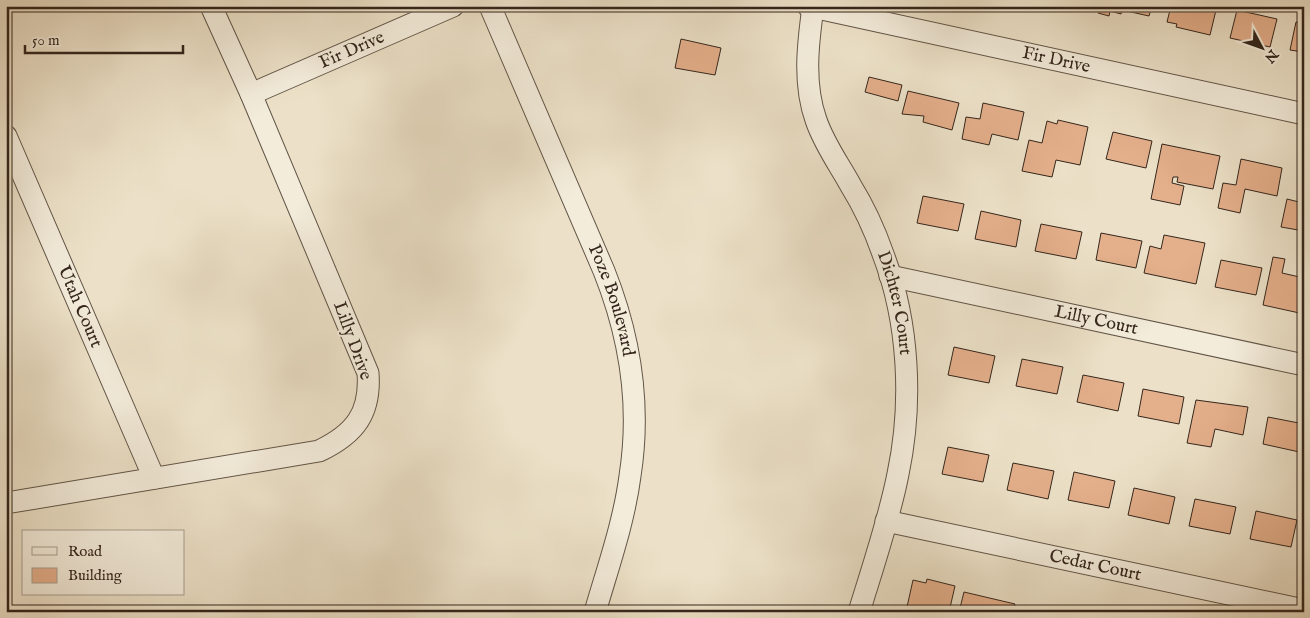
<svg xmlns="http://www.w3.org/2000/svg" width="1310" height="618" font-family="'IM FELL English',serif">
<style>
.building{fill:#e4af8b;stroke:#34261c}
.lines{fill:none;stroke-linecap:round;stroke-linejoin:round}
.minor-casing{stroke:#625547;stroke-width:23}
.minor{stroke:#f3ecdb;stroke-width:21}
.labels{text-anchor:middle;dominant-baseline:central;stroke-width:4;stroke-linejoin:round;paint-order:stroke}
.street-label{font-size:18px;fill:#34261c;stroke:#f3ecdb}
</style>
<rect width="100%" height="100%" fill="#ece1c8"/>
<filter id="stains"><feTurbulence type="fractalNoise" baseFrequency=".004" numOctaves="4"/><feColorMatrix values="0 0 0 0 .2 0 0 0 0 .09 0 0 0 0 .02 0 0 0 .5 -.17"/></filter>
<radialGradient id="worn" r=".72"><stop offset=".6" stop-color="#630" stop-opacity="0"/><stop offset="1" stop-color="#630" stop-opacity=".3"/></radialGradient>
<!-- building -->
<g class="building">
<polygon points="1099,6 1152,6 1149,16 1122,10 1121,14 1110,11 1109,16 1098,13"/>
<polygon points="1171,6 1217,6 1210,35 1176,27 1177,24 1167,22"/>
<polygon points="1237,10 1277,19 1270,47 1230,38"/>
<polygon points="1296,22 1304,23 1303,52 1290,50"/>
<polygon points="681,39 721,48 715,75 675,68"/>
<polygon points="869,77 902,85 898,101 865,92"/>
<polygon points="908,91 959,103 952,130 923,122 924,116 902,114"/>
<polygon points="983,103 1024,112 1018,140 992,134 989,145 962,139 966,117 980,119"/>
<polygon points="1058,120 1088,127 1080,165 1056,160 1052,177 1022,171 1029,140 1042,143 1047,121 1057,124"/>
<polygon points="1113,132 1152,141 1146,168 1106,159"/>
<polygon points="1162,144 1220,156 1213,189 1177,182 1178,177 1173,177 1172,183 1184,186 1180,205 1151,199"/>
<polygon points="1241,159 1282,168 1277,196 1245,189 1240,213 1218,208 1223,183 1236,185"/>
<polygon points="1304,182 1304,231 1281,227 1287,199 1299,202"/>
<polygon points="923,196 964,204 958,231 917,223"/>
<polygon points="981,211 1021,220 1016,247 975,239"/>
<polygon points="1041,224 1082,232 1076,259 1035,251"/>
<polygon points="1101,233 1142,241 1136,268 1096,260"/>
<polygon points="1164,235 1205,243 1196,284 1144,273 1150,246 1161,249"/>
<polygon points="1273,257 1285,259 1282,273 1304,278 1304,314 1263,305"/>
<polygon points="1221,260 1262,268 1256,295 1215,287"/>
<polygon points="954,347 995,356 989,383 948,375"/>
<polygon points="1022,359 1063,367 1057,394 1016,386"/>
<polygon points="1083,375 1124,383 1118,411 1077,402"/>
<polygon points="1143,389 1184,397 1179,424 1138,416"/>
<polygon points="1196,400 1248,407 1243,435 1215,429 1211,447 1187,443"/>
<polygon points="1268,417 1304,424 1304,453 1263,444"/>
<polygon points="948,447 989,455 983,482 942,474"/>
<polygon points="1013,463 1054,471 1048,499 1007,490"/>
<polygon points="1074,472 1115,481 1109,508 1068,500"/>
<polygon points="1134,488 1175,497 1169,524 1128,515"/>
<polygon points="1195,499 1236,507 1230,534 1189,526"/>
<polygon points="1256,511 1297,520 1291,547 1250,539"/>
<polygon points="927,579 955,586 949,612 926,612 907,607 913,580 926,583"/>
<polygon points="964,592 1015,604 1013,612 959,612"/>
</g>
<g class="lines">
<!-- minor casing -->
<g class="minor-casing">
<g id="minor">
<path id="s1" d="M490 6 604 271C630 336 641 406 630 476 624 522 608 567 595 612"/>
<path id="s2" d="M808 6 1304 114"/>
<path id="s3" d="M813 7C808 43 803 84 816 120 824 144 839 164 851 186 864 207 875 231 883 254 909 322 913 403 898 474 889 520 873 566 859 612"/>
<path id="s4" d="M251 94 453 6"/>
<path id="s5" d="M6 136 154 478"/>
<path id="s6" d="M890 276 1304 365"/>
<path d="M6 503 319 451C355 434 371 413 368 373L251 94 211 6"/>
<path id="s7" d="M886 521 1304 610"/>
</g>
</g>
<!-- minor -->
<use href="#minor" class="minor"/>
</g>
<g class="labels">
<!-- street labels -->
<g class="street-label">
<text stroke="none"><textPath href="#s4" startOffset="110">Fir Drive</textPath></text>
<text stroke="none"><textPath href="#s2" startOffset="254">Fir Drive</textPath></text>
<text stroke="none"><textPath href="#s1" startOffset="319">Poze Boulevard</textPath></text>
<text stroke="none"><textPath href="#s3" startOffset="315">Dichter Court</textPath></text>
<text stroke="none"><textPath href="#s5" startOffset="186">Utah Court</textPath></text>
<text stroke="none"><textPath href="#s6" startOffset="211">Lilly Court</textPath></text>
<text transform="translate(352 341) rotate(70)">Lilly Drive</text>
<text stroke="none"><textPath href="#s7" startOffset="214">Cedar Court</textPath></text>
</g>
</g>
<!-- margin -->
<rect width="1310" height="618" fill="none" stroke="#ece1c8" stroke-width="25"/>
<rect x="8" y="8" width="1295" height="603" fill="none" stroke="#34261c" stroke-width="2.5"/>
<rect x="12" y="12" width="1285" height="593" fill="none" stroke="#34261c"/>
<!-- legend -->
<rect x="22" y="530" width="162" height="65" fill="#f3ecdb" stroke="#a79d8f"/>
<rect x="32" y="547" width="25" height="8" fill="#f3ecdb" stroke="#a79d8f"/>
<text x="68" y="556" font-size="15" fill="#34261c">Road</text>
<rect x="32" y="568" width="25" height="15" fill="#e4af8b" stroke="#a79d8f"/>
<text x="68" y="580" font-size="15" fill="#34261c">Building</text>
<!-- north arrow -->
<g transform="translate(1262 48) rotate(131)" stroke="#f3ecdb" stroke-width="4" paint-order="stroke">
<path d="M0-4L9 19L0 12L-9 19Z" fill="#34261c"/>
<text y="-8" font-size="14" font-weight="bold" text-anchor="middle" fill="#34261c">N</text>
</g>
<!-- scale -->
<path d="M25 45v8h158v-8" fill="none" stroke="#34261c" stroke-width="2.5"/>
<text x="32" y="45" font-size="15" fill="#34261c" stroke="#f3ecdb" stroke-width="4" paint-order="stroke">50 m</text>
<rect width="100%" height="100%" filter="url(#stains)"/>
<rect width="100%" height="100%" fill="url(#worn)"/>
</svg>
